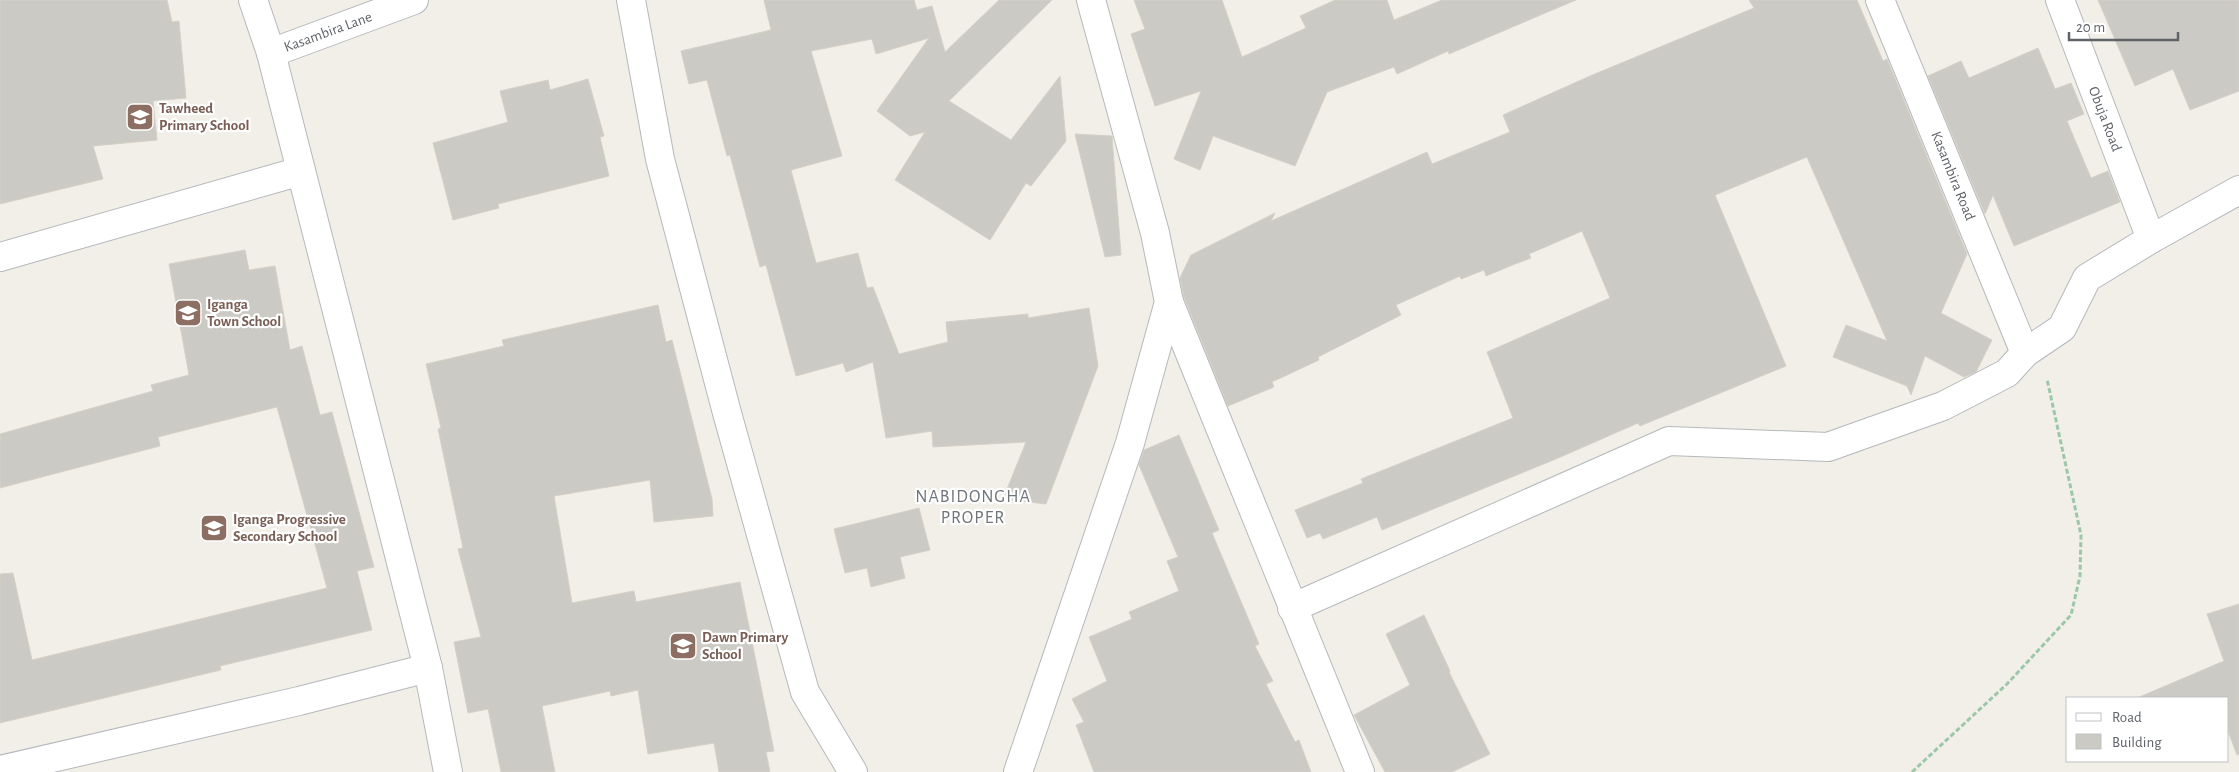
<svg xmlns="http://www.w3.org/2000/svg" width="2239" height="772" font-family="'Alegreya Sans',sans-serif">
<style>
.building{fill:#cccac5;stroke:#d6d1c6}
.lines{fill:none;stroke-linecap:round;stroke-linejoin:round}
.minor-casing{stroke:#b5b8bc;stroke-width:30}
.path{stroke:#9cc7a9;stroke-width:3;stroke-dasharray:5 2.5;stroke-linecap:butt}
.minor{stroke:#fff;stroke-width:28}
.labels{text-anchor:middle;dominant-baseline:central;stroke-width:4.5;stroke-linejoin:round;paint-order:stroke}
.street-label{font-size:15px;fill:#5f6368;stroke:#fff}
.education-label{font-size:15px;font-weight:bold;fill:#785e54;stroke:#fff;text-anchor:start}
.quarter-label{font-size:18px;letter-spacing:1px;fill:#70757a;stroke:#fff}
</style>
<rect width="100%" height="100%" fill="#f1efe8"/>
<!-- building -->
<g class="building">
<polygon points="0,0 167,0 172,22 179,21 186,98 153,101 157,140 93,146 103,179 0,204"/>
<polygon points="764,0 914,0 917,10 932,6 945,52 999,0 1052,0 949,101 1011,140 1060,76 1066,141 1031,186 1026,183 990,240 895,180 925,132 910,136 877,111 929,38 876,54 872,39 811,51 842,156 791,170 816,263 858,253 867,288 873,287 899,354 948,342 946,322 1028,314 1028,318 1089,308 1098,366 1046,504 1003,499 1026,442 933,447 932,431 886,438 873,362 846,372 843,363 796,376 766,265 760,267 730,155 727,156 707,80 689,84 681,51 771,30"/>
<polygon points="1134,0 1222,0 1242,57 1306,28 1300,16 1335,0 1387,0 1394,20 1442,0 1576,0 1449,54 1448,51 1397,74 1394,67 1327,92 1295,166 1213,136 1200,170 1174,159 1201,91 1155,106 1131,34 1145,29"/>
<polygon points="1749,0 1857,0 1883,61 1887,59 1967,254 1941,313 1992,340 1976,372 1964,377 1925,356 1911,395 1907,386 1833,357 1846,325 1887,341 1807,157 1715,195 1786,366 1640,426 1638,423 1556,459 1382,530 1377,517 1323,539 1320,533 1307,538 1295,510 1363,483 1361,479 1513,418 1487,352 1610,298 1582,231 1529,254 1531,258 1515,264 1486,276 1484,270 1461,279 1460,276 1396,305 1401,315 1318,357 1319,360 1272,382 1274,387 1228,406 1184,297 1180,278 1191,255 1275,213 1271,221 1427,152 1432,164 1510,132 1503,115 1590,76 1754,8"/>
<polygon points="2098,0 2239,0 2239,91 2190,110 2173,69 2135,86"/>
<polygon points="2038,48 2055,89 2071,83 2084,114 2067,121 2091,178 2108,171 2120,202 2014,246 1993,195 1985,214 1928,76 1961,61 1969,78"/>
<polygon points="588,79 604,136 600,137 609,176 498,204 499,208 453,220 433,143 508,122 500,91 548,80 550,90"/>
<polygon points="1075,134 1112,136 1121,255 1105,257"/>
<polygon points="245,250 249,270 275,266 290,350 302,346 320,415 332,412 374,567 357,571 372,630 220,666 221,670 0,723 0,574 13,573 32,660 327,588 277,407 158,437 160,446 0,488 0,434 153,391 151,385 189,375 169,264"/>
<polygon points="658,305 666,342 672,340 712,499 713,516 654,522 650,480 554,496 572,603 634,591 636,602 740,582 774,751 766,752 770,772 719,772 714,743 648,754 638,690 611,696 610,691 542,706 555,772 501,772 488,709 468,713 454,642 481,637 458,549 463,548 438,429 441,428 426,364 504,346 502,340"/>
<polygon points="1179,435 1219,530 1212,533 1259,644 1255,646 1273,681 1266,684 1295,742 1299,740 1311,772 1094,772 1076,725 1084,722 1072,699 1107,681 1089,637 1132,619 1129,612 1179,591 1167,561 1178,557 1139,465 1144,450"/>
<polygon points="919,508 930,550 900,557 905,578 871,587 867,568 845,573 834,529"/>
<polygon points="2239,604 2239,754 2237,755 2228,731 2228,698 2137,698 2224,661 2207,614"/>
<polygon points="1424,615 1450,671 1449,672 1490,754 1452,772 1385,772 1354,715 1410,685 1386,634"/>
</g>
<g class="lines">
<!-- minor casing -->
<g class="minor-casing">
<g id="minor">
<polyline points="253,0 271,53 428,668 448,772"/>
<polyline points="631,0 660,159 727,413 805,692 853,772"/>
<polyline points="1880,0 2025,353"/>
<polyline points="2060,0 2151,239"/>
<polyline points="271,53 414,0"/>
<polyline points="0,257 301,171"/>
<polyline points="1169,302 1360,772"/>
<polyline points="1292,608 1669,441 1828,447 1943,406 2007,373 2025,353 2062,328 2087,278 2151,239 2239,190"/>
<polyline points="0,770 299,701 428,668"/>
<polyline points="1018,772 1130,443 1169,302 1155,233 1091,0"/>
</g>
</g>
<!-- path -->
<polyline class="path" points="1912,772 2007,684 2071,615 2080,576 2081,535 2047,379"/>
<!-- minor -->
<use href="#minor" class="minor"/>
</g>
<!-- icons -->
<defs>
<g id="school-square" transform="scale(1.4375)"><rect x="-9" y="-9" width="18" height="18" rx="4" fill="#8d6e63" stroke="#fff"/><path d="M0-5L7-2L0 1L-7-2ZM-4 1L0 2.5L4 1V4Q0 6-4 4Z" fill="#fff"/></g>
</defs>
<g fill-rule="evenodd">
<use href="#school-square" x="140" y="117"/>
<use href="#school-square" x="188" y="313"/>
<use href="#school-square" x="214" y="528"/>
<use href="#school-square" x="683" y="646"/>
</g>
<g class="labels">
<!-- street labels -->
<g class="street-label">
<text transform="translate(328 32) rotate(-20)">Kasambira Lane</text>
<text transform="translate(2105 119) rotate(69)">Obuja Road</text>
<text transform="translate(1953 176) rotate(68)">Kasambira Road</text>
</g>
<!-- education labels -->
<g class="education-label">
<text x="159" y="108">Tawheed<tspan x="159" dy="17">Primary School</tspan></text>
<text x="207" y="304">Iganga<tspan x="207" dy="17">Town School</tspan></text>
<text x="233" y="519">Iganga Progressive<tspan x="233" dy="17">Secondary School</tspan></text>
<text x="702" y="637">Dawn Primary<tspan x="702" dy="17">School</tspan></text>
</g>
<!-- quarter labels -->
<g class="quarter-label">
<text x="973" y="497">NABIDONGHA<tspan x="973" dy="21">PROPER</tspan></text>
</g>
</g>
<!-- legend -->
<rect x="2066" y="697" width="162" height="65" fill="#ffffff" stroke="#bfc1c3"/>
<rect x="2076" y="713" width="25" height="8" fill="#ffffff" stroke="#bfc1c3"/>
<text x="2112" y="722" font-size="15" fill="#5f6368">Road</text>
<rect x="2076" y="734" width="25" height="15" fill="#cccac5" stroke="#bfc1c3"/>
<text x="2112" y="747" font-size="15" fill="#5f6368">Building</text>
<!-- scale -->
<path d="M2069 32v8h109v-8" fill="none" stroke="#5f6368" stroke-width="2.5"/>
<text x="2076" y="32" font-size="15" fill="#5f6368" stroke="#ffffff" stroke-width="4" paint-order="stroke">20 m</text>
</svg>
